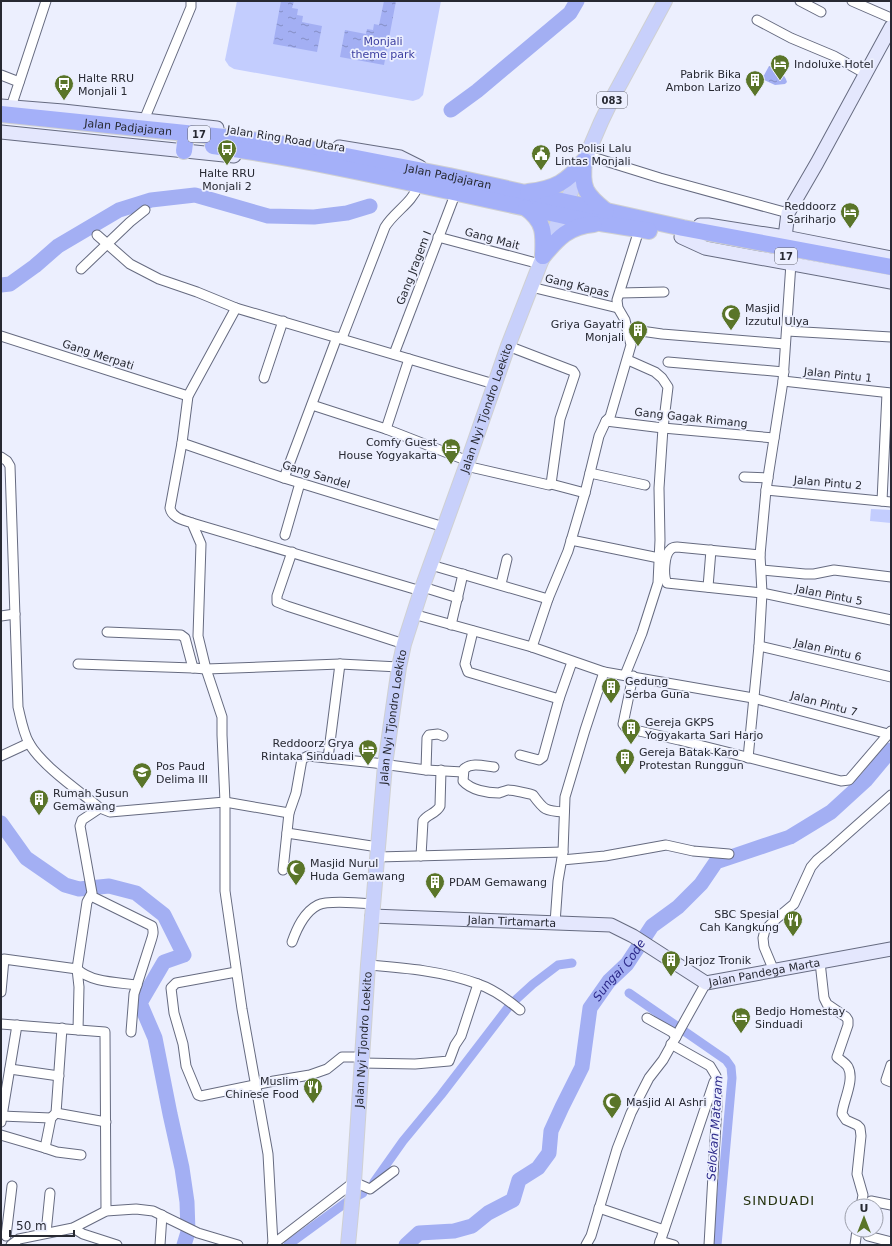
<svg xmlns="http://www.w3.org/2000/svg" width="892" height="1246" font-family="'DejaVu Sans',sans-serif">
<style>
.park{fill:#c3cdfe}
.water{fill:url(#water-ripples)}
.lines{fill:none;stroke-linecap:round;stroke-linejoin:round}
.canal{stroke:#a3aff3;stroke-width:9}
.river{stroke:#a3aff3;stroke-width:15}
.street-casing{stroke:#666b80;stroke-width:11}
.secondary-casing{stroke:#666b80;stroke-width:15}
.primary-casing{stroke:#cfd0d2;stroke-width:16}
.highway-casing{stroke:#cfd0d2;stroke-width:18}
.street{stroke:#fff;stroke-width:9}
.secondary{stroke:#e4e7fd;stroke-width:13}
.primary{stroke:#c8d0fb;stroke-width:14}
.highway{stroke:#a4b0f9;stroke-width:16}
.labels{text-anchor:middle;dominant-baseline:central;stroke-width:3.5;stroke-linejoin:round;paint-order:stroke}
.shield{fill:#eceffe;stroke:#62646f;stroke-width:1}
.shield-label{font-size:10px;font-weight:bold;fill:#272932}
.park-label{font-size:11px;fill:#3e41a2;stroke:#eceffe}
.poi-label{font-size:11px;fill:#272932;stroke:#eceffe;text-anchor:start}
.street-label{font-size:11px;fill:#272932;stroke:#eceffe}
.water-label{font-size:12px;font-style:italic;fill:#2d2a8a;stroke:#eceffe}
.quarter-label{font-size:13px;letter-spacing:1px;fill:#24320d;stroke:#eceffe}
</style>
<defs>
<pattern id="water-ripples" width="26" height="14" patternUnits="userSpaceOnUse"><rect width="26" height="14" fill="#a3aff3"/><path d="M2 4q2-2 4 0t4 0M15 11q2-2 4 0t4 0" fill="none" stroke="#858ec5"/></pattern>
</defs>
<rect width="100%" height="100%" fill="#eceffe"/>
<!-- park -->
<g class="park">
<polygon points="237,1 441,1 423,95 419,99 413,101 234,69 229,66 225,60"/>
<polygon points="871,509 891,510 891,523 870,521"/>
</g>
<!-- water -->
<g class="water">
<polygon points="281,1 294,1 292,8 298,9 297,15 303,16 302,22 322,26 317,52 273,44"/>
<polygon points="384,1 396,1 384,65 340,57 345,30 366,34 367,29 373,30 374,24 379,25"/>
<path d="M769 66C776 70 785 73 787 82L785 84 775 85 762 79Z"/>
</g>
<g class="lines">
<!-- canal -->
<g class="canal">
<polyline points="629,993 726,1060 731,1067 732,1078 717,1245"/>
<polyline points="374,1182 403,1141 441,1095 510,1005 533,984 558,965 572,963"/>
<polyline points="288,1245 348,1201 363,1193"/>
</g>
<!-- river -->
<g class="river">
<polyline points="451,110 477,91 570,13 577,1"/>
<polyline points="1,285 10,284 35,266 58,246 119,210 151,200 195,195 268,216 314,217 347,213 370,206"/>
<polyline points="1,823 26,858 65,885 79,889 109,886 136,893 164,915 184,955 164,962 140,1003 155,1038 170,1114 182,1168 187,1202 188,1232 184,1245"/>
<path id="s1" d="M406 1245 419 1233 454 1231 472 1226 488 1213 513 1200 519 1180 538 1168 549 1153 551 1131 562 1107 582 1067 590 1008 609 981 627 964 652 926 678 907 701 884 716 862 790 837 831 812 866 780 891 750"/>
</g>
<!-- street casing -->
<g class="street-casing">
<g id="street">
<polyline points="800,1 821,12"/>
<polyline points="852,1 891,18"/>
<polyline points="757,20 791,38 834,56 866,74"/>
<polyline points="1,75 19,82"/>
<polyline points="11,107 46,1"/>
<polyline points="144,120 191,7 191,1"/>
<polyline points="586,155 660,178 788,213"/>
<polyline points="97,235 130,264 159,279 197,292 236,308 494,384"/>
<polyline points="438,237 540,264"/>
<polyline points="81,269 130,222 145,210"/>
<polyline points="531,287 618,308"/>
<polyline points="620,293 664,292"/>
<path d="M236 308 188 396 182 443 170 508C172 518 184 520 192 523L201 544 198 636 206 669 222 717V735L225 802V891L242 1009 268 1154 273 1244"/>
<polyline points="627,329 662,334 785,344"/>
<polyline points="787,331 891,337"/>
<polyline points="1,336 188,396"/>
<path d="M342 338 385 227C394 212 412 203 418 186"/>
<polyline points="508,346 573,371 575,374 560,419 551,484"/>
<polyline points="394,354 456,192"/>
<polyline points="668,362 784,372"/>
<polyline points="264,378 283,321"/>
<polyline points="783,381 891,393"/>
<polyline points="312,405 386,429 409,359"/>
<polyline points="606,421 663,428 774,438"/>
<polyline points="386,429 468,461"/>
<polyline points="182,443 284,478 444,527"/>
<path d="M1 457 7 461 10 466 18 707C21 719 23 732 29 743 42 766 79 791 100 808L110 812 225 802 289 813"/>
<polyline points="466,466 549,485 551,484 585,493"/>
<polyline points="590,473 645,485"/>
<polyline points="744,477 768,478"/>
<polyline points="284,478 337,337"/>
<polyline points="766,490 891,502"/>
<polyline points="882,501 887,393"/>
<polyline points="192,523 421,591"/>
<polyline points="285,535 300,483"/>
<polyline points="571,540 659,558"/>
<polyline points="292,552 277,596 277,602 287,606 404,644"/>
<path d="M760 555 677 547C675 547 672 548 671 549 664 554 663 576 667 583L762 593 891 620"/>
<polyline points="431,565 548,599"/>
<polyline points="762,570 805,574 814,574 834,570 891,577"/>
<polyline points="501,584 507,559"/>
<polyline points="423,587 458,598"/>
<polyline points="708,587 711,550"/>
<polyline points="413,614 532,647 604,672 753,698 888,734"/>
<polyline points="1,616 15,614"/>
<polyline points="451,625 463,574"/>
<polyline points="473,631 465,664 468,672 559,699 572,662"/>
<polyline points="107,632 181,635 185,638 193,668"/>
<polyline points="759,646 891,677"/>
<polyline points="532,647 548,599 568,551 585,493 599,436 606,421 610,417 631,345 625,320 618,308 617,300 639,230"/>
<polyline points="78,664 193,668 206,669 340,664 399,667"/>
<polyline points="625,675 642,633 658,583 660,540 659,488 663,428 668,387 662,378 655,372 628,360"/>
<polyline points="633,676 623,724 626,728 679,740 841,781 849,780 891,731"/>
<polyline points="520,755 539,760 543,757 559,699"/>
<polyline points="1,756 29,743"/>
<polyline points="328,758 340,664"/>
<polyline points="748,758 759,646 762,593 760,555 766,490 783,381 791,263"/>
<path d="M494 767C484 766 472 762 464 769L463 781C471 790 487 793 499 793 502 792 504 791 508 790 515 790 523 793 530 794L533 795C544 810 545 811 564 812"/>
<polyline points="426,770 463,772"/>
<polyline points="287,833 378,847"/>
<path d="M421 856 423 821C427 814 436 814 440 806L441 770"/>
<polyline points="378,857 563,852"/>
<polyline points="562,860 605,856 666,845 693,851 729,854"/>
<polyline points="283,870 289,813 296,793 302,759 308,756 375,763 426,770 427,738 429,735 438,734 443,736"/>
<path d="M91 896 152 926C154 932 153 935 151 941L134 994 131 1032"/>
<polyline points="555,923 558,881 563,852 565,797 585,730 604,672"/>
<path d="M292 942C297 928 304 912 318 905 328 900 361 903 373 904"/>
<path d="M820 962 824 998 827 1004 846 1017 848 1020V1025L837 1057C840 1060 846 1063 848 1067 855 1080 843 1101 842 1114L846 1120 857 1125 860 1128 861 1136 857 1174 863 1195 861 1206"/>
<path d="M368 965C405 968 443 971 478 984 493 989 507 999 520 1010"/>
<polyline points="774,971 764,947 763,938 765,930 776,919 794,904 811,867 817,860 828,851 891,795"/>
<polyline points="236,972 176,983 171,988 174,1013 183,1044 186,1066 198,1095 201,1096 274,1081 310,1075 327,1069 342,1057 362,1057"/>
<polyline points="1,992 4,959 77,969 87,902 92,893 80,826 82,820 100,808"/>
<polyline points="647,1018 672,1032 676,1037"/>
<polyline points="1,1024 105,1032 106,1211"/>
<path d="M78 1030 79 987 77 969C92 983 117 982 137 985"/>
<polyline points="671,1044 710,1066 716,1076 717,1105 709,1245"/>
<polyline points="362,1063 415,1064 449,1061 455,1045 461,1036 478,984"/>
<polyline points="891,1065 886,1080 891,1082"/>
<polyline points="10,1069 59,1076"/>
<polyline points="56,1113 106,1122"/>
<polyline points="1,1116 51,1118"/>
<polyline points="1,1122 17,1025"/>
<polyline points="1,1135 45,1148 57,1152 81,1155"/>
<polyline points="45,1148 51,1118 56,1113 62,1028"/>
<polyline points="871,1201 891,1205"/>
<polyline points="599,1208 664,1230"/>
<polyline points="73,1228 83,1234 117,1245"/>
<polyline points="46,1233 50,1193"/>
<polyline points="6,1236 12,1186"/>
<polyline points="868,1236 891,1242"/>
<polyline points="660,1241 674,1245"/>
<polyline points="11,1245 19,1239 73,1228 106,1211 136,1209 153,1211 198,1233 238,1245"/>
<polyline points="160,1245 162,1215"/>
<polyline points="272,1245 354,1182 370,1189 394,1171"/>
<polyline points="586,1245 591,1236 617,1149 631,1113 649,1078 663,1060 706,983"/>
<polyline points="659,1245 714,1082"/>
<polyline points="855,1245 857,1230"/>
</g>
</g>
<!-- secondary casing -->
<g class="secondary-casing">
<g id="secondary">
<polyline points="1,106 63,111 217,128"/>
<polyline points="1,132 234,156"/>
<polyline points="339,147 400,157 420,167"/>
<polyline points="700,225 708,225 785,237 891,258"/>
<polyline points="681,237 705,248 891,282"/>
<polyline points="785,237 788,213 817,163 891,27"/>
<path id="s2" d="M372 916 611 925 633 936 706 983 891 949"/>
</g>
</g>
<!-- primary casing -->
<g class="primary-casing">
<g id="primary">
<path id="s3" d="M348 1245 354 1182 368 965 385 765 399 667 404 644 421 591 468 461 508 346 540 264 601 122 613 97 665 1"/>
</g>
</g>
<!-- highway casing -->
<g class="highway-casing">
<g id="highway">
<path id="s4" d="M1 114 244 139 295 146 449 176 683 228 891 267"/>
<path d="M213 146C330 162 444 191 560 215 589 222 620 226 649 231"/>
<polyline points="184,151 185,143"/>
<path d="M584 161C581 188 585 194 606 211"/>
<path d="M528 192C555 189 567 182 584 161"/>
<path d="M526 208C545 222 544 234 543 256"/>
<path d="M543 256C558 238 569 226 594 224"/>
</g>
</g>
<!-- street -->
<use href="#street" class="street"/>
<!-- secondary -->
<use href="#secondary" class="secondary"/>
<!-- primary -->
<use href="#primary" class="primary"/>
<!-- highway -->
<use href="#highway" class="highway"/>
</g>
<!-- icons -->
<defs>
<g id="hotel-pin" transform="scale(1)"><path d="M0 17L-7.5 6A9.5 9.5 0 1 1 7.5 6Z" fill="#5a7529" stroke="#eceffe"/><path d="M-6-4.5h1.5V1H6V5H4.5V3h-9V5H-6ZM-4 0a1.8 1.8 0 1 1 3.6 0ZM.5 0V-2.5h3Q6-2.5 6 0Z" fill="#fff"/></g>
<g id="building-pin" transform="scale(1)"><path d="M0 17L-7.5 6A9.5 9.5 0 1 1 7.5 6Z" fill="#5a7529" stroke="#eceffe"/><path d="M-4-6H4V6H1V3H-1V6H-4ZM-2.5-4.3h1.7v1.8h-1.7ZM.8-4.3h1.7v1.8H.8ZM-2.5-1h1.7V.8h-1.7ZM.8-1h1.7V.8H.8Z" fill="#fff"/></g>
<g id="bus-pin" transform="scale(1)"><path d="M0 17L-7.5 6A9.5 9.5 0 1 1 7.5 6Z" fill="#5a7529" stroke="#eceffe"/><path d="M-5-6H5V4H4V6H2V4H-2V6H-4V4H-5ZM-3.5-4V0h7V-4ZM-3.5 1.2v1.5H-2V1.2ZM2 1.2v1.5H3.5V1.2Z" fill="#fff"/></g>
<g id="civic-pin" transform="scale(1)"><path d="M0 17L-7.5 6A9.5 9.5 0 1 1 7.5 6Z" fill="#5a7529" stroke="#eceffe"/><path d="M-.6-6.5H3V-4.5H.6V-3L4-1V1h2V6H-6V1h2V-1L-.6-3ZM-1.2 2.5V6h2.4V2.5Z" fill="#fff"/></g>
<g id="mosque-pin" transform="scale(1)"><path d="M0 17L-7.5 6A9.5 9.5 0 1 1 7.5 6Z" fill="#5a7529" stroke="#eceffe"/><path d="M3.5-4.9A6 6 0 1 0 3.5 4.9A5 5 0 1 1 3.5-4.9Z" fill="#fff"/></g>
<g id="school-pin" transform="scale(1)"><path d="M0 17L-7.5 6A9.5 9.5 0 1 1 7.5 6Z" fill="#5a7529" stroke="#eceffe"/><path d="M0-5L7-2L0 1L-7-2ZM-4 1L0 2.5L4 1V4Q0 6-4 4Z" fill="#fff"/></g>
<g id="restaurant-pin" transform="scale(1)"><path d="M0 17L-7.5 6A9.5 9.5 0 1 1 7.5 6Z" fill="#5a7529" stroke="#eceffe"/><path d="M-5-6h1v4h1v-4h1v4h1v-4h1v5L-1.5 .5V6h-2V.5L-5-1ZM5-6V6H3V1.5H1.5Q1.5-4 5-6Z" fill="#fff"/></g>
</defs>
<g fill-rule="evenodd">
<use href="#hotel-pin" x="780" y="64"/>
<use href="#building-pin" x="755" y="80"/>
<use href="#bus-pin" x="64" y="84"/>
<use href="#bus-pin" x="227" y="149"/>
<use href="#civic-pin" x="541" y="154"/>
<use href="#hotel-pin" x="850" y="212"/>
<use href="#mosque-pin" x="731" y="314"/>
<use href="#building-pin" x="638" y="330"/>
<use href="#hotel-pin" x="451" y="448"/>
<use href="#building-pin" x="611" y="687"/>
<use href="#building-pin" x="631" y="728"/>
<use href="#hotel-pin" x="368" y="749"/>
<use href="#building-pin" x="625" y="758"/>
<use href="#school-pin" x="142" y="772"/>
<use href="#building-pin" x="39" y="799"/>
<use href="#mosque-pin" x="296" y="869"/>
<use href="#building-pin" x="435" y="882"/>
<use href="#restaurant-pin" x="793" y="920"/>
<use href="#building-pin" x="671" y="960"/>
<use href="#hotel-pin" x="741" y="1017"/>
<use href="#restaurant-pin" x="313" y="1087"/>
<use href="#mosque-pin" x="612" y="1102"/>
</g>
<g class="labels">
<!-- shield labels -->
<g class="shield">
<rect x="597" y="92" width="30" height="16" rx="3"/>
<rect x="188" y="126" width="22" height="16" rx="3"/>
<rect x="775" y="248" width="22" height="16" rx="3"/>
</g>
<g class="shield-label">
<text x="612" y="100">083</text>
<text x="199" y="134">17</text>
<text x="786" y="256">17</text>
</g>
<!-- park labels -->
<g class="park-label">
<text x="383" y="41">Monjali<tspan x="383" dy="13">theme park</tspan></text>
</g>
<!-- poi labels -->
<g class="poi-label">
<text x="794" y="64">Indoluxe Hotel</text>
<text x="741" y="74" text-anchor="end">Pabrik Bika<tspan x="741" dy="13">Ambon Larizo</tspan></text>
<text x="78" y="78">Halte RRU<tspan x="78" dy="13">Monjali 1</tspan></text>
<text x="555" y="148">Pos Polisi Lalu<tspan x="555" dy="13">Lintas Monjali</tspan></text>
<text x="227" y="173" text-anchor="middle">Halte RRU<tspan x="227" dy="13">Monjali 2</tspan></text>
<text x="836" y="206" text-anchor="end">Reddoorz<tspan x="836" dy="13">Sariharjo</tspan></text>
<text x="745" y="308">Masjid<tspan x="745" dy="13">Izzutul Ulya</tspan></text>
<text x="624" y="324" text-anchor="end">Griya Gayatri<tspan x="624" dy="13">Monjali</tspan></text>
<text x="437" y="442" text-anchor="end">Comfy Guest<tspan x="437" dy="13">House Yogyakarta</tspan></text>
<text x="625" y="681">Gedung<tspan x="625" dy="13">Serba Guna</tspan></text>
<text x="645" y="722">Gereja GKPS<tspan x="645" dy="13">Yogyakarta Sari Harjo</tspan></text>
<text x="354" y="743" text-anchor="end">Reddoorz Grya<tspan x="354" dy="13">Rintaka Sinduadi</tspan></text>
<text x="639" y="752">Gereja Batak Karo<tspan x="639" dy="13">Protestan Runggun</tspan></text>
<text x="156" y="766">Pos Paud<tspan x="156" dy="13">Delima III</tspan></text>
<text x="53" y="793">Rumah Susun<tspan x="53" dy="13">Gemawang</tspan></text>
<text x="310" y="863">Masjid Nurul<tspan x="310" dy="13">Huda Gemawang</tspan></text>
<text x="449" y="882">PDAM Gemawang</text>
<text x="779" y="914" text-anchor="end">SBC Spesial<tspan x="779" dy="13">Cah Kangkung</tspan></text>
<text x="685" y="960">Jarjoz Tronik</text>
<text x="755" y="1011">Bedjo Homestay<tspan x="755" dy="13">Sinduadi</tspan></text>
<text x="299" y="1081" text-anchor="end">Muslim<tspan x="299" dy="13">Chinese Food</tspan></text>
<text x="626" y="1102">Masjid Al Ashri</text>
</g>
<!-- street labels -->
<g class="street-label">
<text stroke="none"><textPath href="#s4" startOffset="128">Jalan Padjajaran</textPath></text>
<text transform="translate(286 139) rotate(9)">Jalan Ring Road Utara</text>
<text stroke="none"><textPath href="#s4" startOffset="452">Jalan Padjajaran</textPath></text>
<text transform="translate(492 239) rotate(15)">Gang Mait</text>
<text transform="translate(414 268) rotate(-69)">Gang Jragem I</text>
<text transform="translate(577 286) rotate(14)">Gang Kapas</text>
<text transform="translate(98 355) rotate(18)">Gang Merpati</text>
<text transform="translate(838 375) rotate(6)">Jalan Pintu 1</text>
<text stroke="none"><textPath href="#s3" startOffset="854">Jalan Nyi Tjondro Loekito</textPath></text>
<text transform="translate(691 418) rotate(6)">Gang Gagak Rimang</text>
<text transform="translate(316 475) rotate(17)">Gang Sandel</text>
<text transform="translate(828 483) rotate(5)">Jalan Pintu 2</text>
<text transform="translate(829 595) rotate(11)">Jalan Pintu 5</text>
<text transform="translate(828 650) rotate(13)">Jalan Pintu 6</text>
<text transform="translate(824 704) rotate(15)">Jalan Pintu 7</text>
<text stroke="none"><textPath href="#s3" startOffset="530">Jalan Nyi Tjondro Loekito</textPath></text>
<text stroke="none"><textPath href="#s2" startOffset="140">Jalan Tirtamarta</textPath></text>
<text stroke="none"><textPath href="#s2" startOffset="410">Jalan Pandega Marta</textPath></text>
<text stroke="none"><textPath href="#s3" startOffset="206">Jalan Nyi Tjondro Loekito</textPath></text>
</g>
<!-- water labels -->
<g class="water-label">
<text stroke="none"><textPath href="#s1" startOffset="383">Sungai Code</textPath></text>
<text transform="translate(715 1128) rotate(-86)">Selokan Mataram</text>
</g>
<!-- quarter labels -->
<g class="quarter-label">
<text x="779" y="1200">SINDUADI</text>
</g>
</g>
<!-- border -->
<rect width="892" height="1246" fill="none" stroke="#272932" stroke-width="4"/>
<!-- north arrow -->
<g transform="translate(864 1218)"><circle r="19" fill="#eceffe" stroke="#9da0ac"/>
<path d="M0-3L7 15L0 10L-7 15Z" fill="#5a7529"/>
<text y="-6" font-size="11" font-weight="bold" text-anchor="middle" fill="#272932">U</text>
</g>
<!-- scale -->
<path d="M10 1230v6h64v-6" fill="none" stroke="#272932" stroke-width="2"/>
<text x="16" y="1230" font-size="12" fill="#272932" stroke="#eceffe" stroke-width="3" paint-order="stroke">50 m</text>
</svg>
